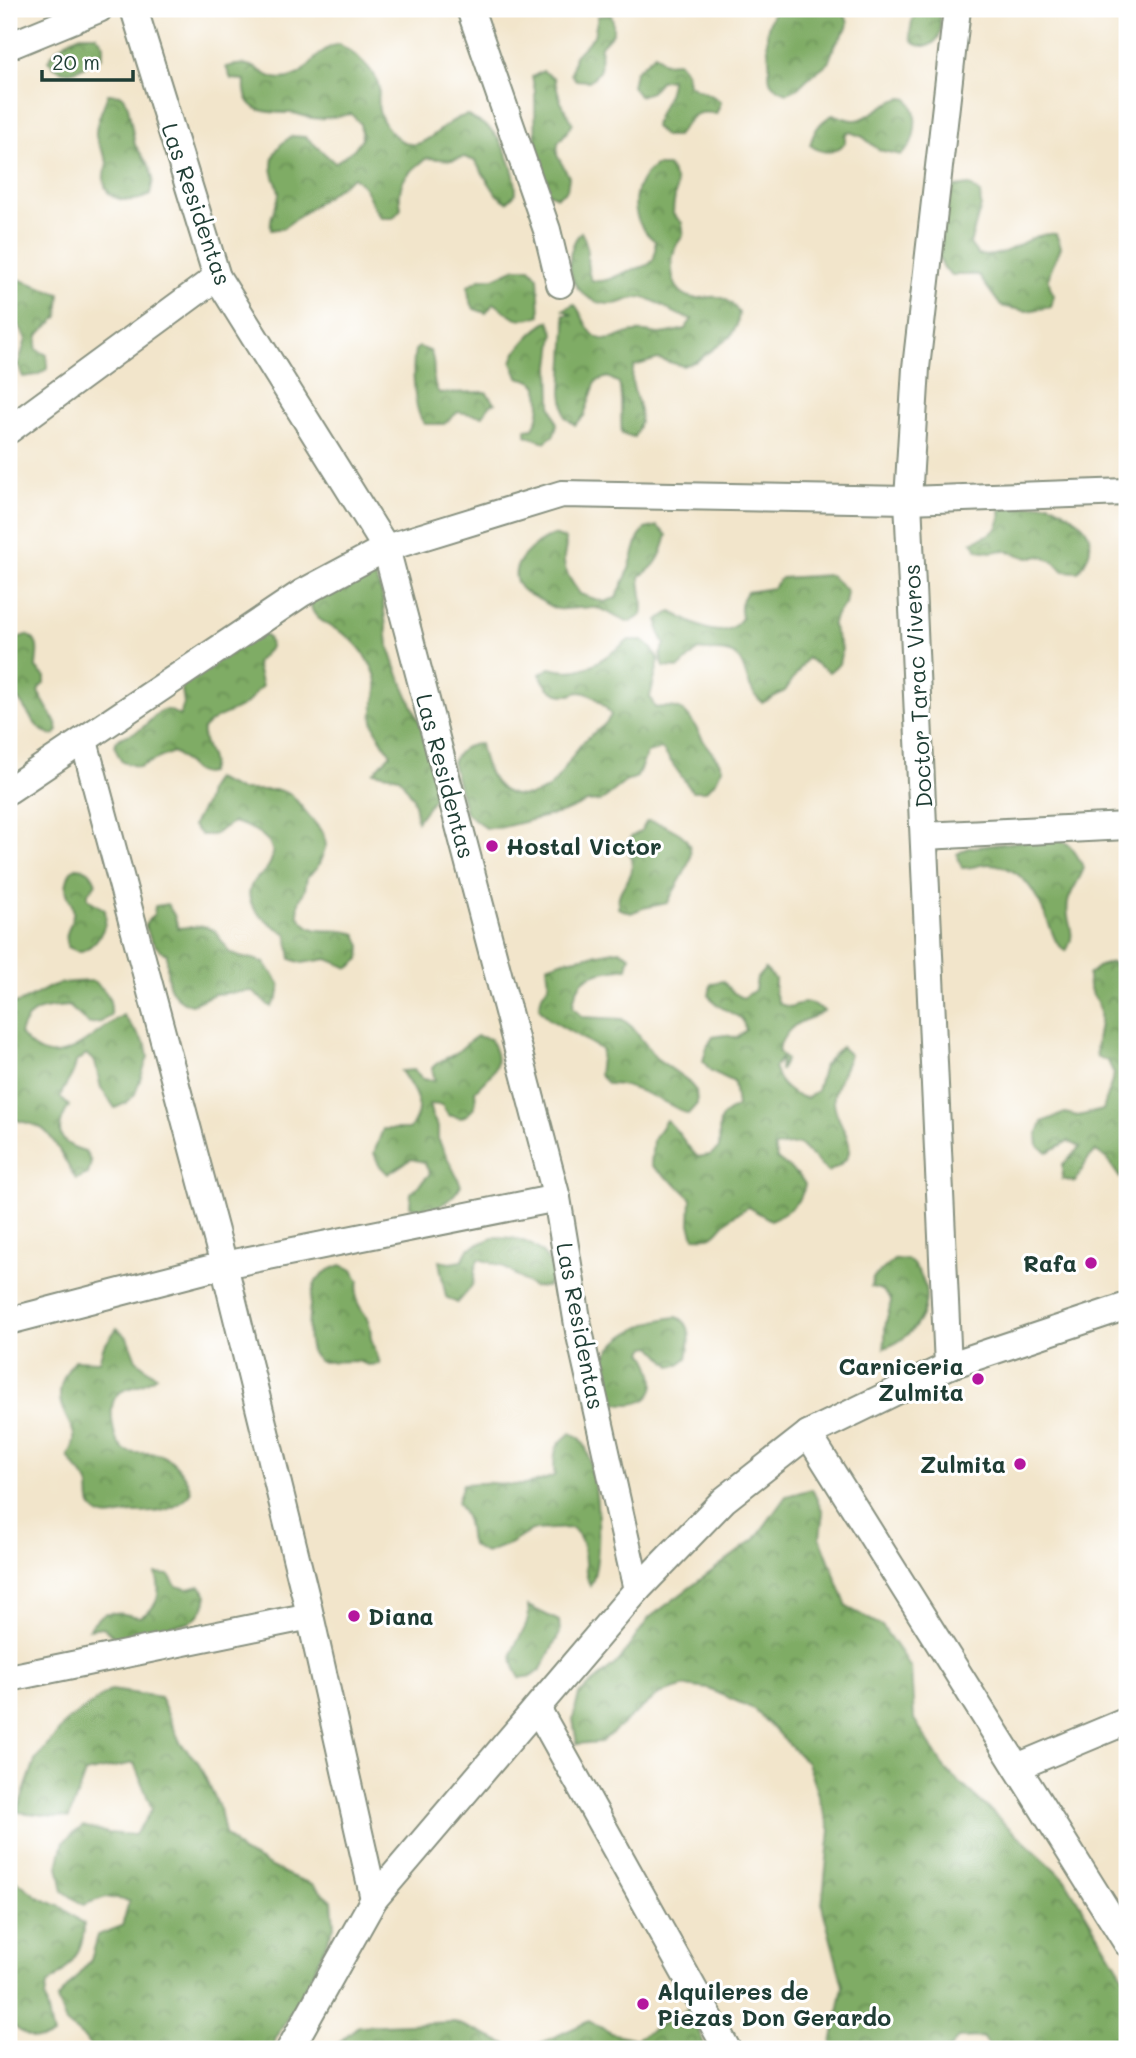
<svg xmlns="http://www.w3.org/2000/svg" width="1136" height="2058" font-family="Mali,sans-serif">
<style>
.forest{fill:url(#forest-crowns);stroke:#4f744c;stroke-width:2}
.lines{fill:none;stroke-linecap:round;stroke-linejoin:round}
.minor-casing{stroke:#889180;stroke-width:30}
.minor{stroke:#fff;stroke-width:26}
.poi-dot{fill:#b5179e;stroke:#fff;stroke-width:2.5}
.labels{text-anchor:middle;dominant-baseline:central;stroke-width:6;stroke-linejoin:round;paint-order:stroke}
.street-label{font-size:23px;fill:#1f3d34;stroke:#fff}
.poi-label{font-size:23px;font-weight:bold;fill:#1f3d34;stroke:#fff;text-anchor:start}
</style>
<defs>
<pattern id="forest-crowns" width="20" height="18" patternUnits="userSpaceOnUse" patternTransform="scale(1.75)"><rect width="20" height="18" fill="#7fac65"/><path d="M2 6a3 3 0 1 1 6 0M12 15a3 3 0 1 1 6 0" fill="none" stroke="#678d54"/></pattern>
</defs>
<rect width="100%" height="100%" fill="#fff"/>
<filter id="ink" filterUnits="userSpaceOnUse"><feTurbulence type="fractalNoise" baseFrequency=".0143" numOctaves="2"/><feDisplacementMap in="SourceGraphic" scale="14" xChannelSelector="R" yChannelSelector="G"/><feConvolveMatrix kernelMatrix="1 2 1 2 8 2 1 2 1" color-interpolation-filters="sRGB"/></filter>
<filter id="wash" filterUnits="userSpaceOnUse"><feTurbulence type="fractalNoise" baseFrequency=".00686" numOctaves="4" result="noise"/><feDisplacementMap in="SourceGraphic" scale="28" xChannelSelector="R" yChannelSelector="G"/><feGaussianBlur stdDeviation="1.57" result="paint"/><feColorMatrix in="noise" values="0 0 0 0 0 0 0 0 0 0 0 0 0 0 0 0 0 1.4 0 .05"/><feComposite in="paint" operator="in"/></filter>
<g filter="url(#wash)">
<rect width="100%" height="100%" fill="#f2e5cb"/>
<!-- forest -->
<g class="forest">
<path d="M775 9H842L848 22 847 28 835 45 828 63 807 79 798 88 787 93C761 83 772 76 769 58 766 35 765 30 775 9Z"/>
<path d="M915 9H938C941 26 945 38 928 46 901 47 912 25 915 9Z"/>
<path d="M611 15 613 21V33L601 46C598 65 607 68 589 81L576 80 571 74 575 56 594 36 598 16Z"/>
<path d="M81 35H96L104 45 102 57C81 68 68 82 48 61 56 47 66 41 81 35Z"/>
<path d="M339 44C353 53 366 62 375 77 383 89 375 101 380 114 385 128 403 150 420 143 438 136 446 120 467 115 474 120 485 124 491 130 506 146 516 172 516 193L507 202 497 195 475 161 464 157 452 160 427 158C406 174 396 181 401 209L393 218H381C368 202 370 188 353 177L283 228 271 230C269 212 279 205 279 193 279 189 276 182 274 177 268 158 276 146 292 136L306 137 335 163 354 149 362 138 360 123 351 114C339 116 323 120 312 118 304 117 298 113 290 113 264 113 242 112 245 80L231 79 226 67C262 56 260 84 289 78 309 74 315 49 339 44Z"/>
<path d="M655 54 664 63 678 62 686 72 688 84C699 92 711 93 721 102L716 114C693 108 689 120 677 136H664L655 127C657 109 671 98 671 79L660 81 651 92 639 96 632 86 635 72Z"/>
<polygon points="543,71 554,78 561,102 573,124 558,143 557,155 569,177 567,190 557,197 546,192 536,168 535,91 532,77"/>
<path d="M108 94 122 95 128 106 135 145 149 166 153 179 150 195C133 204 104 203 104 178 103 173 107 167 107 162 105 153 97 145 96 136 95 122 104 107 108 94Z"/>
<path d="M902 98 908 99C920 114 917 144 901 155L879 150 863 137 850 132 845 135V142C836 155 822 154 810 145 814 131 819 122 833 115 841 116 848 121 856 120 868 120 884 101 902 98Z"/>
<path d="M655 166H668C683 189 673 191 673 214L682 223C682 227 684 231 683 235 682 238 679 241 677 244 670 257 669 281 681 292 702 310 717 280 739 313L737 325 730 337 697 361 683 366 658 359 634 366C625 394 652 407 634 437L622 434C620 417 623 399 619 383L608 377 596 381 584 416 575 425 565 417 562 392 566 327 564 315H573L563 310 574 304C583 313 585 329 595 336 610 346 622 332 636 332 644 331 651 333 658 334 667 334 677 331 685 329L692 319C671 315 665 304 648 299 634 294 624 304 611 304 590 305 571 287 570 267 569 253 572 242 581 232 592 249 583 260 591 280 606 283 611 278 624 273 642 264 658 272 655 241 629 222 628 186 655 166Z"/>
<path d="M969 185 980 193 981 206 970 244 978 255C1008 261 1027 231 1056 234L1061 247C1054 266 1042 275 1054 295L1051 307 1026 311 1001 306 978 275H952L943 267 938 255 943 193 955 187Z"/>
<path d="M516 268H530L538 277 540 315C517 324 512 316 494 303L486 313 474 309 469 298 468 286 480 279 494 278Z"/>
<polygon points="9,279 18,279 60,294 58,317 38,335 36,349 47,355 47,369 37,375 23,377 18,365 26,339 20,327 9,317"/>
<path d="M549 321 554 333 550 366 551 405 557 424 554 435 544 442 526 435V429L533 428C540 418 544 393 534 383 530 379 523 379 518 377L512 363C514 349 536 328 549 321Z"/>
<path d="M419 347 430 351C438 364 429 380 439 393L486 392 495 403 489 406 483 416 458 412 444 424H425C413 413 412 367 415 350Z"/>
<path d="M1049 503C1080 518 1107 537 1078 572L1064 571 1053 561 1041 556 1028 558 1004 550 991 552 978 550 972 542C991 533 1003 533 1000 509Z"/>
<path d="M657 526 667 535C662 554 657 567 640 576 640 590 645 601 642 615L631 622C616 620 610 610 596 608 584 606 570 610 558 609 551 608 544 602 538 599 532 596 524 593 520 587 504 565 536 542 554 535L565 539C568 548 563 553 564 562 565 574 574 585 580 594L604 602 616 598 627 575 638 539 645 529Z"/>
<path d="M373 571 382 594 388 644 396 668 427 740 435 768 436 795 417 821 413 797 399 777 374 772 391 754C385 745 375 732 373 721 371 710 376 700 377 689 379 674 365 653 354 642 342 628 313 624 311 605L315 598 346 573Z"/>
<path d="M830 575 847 591 845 604 836 614 832 626 842 649 839 664 829 672 807 658 785 691 762 703C759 699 754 695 752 690 743 675 746 655 725 652 716 650 707 652 698 650L679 668 664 667 660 655 665 644 659 632 658 620 671 612C694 623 723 645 742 618L740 604 747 592 773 588 781 578Z"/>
<path d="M260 632C268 636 270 639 270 648L256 663 262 687C254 691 253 699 247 703 232 714 216 714 203 729 200 746 218 758 209 773 192 778 186 758 173 752L139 767 122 762C105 734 123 740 141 729 149 723 154 715 162 710H169L180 716 184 703 181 683Z"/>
<path d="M26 635C43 642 36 654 36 668L45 677V683L40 687 38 692 57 725 58 731 54 735C32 733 26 701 9 690V641Z"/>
<path d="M629 640H642L652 649 659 660 650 697 655 708C691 702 690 722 707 746 713 755 718 757 722 768L716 781 706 791H692L662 749 647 753 637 777 625 782 601 801 587 802 564 812 499 828H486L466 813 452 762C459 750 465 745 480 744 485 772 498 801 532 795 539 793 546 791 551 786 564 773 572 754 584 741 594 731 605 728 611 715 605 705 593 693 580 692 576 692 573 695 569 695 553 696 546 687 540 674L550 668C583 678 603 659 629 640Z"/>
<path d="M215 779 239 790H279L292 795 323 833 326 845 322 857 317 868 307 877 305 889 299 902 298 915C315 941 331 924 356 934L361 946 360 959 349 968 327 959 302 963 291 959 287 934C270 924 237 905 254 881 257 877 263 875 266 870 286 843 255 828 233 822L213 835H201L193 826C196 818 200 812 204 805 210 794 204 792 215 779Z"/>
<path d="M647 821C659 822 668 826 679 833 707 853 676 881 668 903L643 908 631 913 618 908C616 878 643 883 627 848L631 837 641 831Z"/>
<path d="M1046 838C1071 840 1073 848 1084 868 1080 880 1070 891 1068 903 1064 924 1079 930 1066 951 1056 944 1055 940 1051 929 1039 899 1026 867 990 864 981 864 972 868 962 868L957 854 968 848Z"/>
<path d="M78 867C89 869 92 873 96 883L88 893V899L105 910C109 928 95 947 79 952L68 947C63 933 71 928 73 915 76 899 58 897 71 871Z"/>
<path d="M167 904 174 915 178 928 204 926 215 931 229 952 240 957 253 959 265 963 280 985 278 997 271 1007 252 991 214 994 191 1005C165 996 167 978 167 954 154 947 149 939 145 924L154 914 155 906Z"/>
<path d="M619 950 630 956 627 968C598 973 576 971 573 1007L583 1017 622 1019 632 1027 656 1058 687 1080 696 1091 697 1104 688 1114C666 1103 632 1083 608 1084L599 1075 602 1050 549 1019 539 1008 542 995 549 984 547 966 561 961Z"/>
<path d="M1111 962 1122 967 1127 979V1023L1119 1039 1127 1061 1123 1074 1127 1083 1124 1111 1127 1117V1172L1120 1178 1106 1158 1096 1151 1088 1159 1075 1182 1062 1179V1166L1080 1147 1068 1141 1048 1152 1038 1146 1037 1135 1042 1122 1065 1113 1078 1116 1103 1110 1114 1074 1108 1061 1097 1057C1094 1041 1102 1027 1100 1012 1098 996 1087 995 1088 975L1098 967Z"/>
<path d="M765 969 775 979V992L779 1004 790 1007C804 1001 812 1001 824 1011 816 1017 812 1017 803 1021 791 1025 781 1039 778 1051L786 1060 780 1071 781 1058 774 1068C780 1085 788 1095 807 1098L817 1091 824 1065 841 1047 850 1055C847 1064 834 1089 834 1096 831 1126 874 1151 828 1172L799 1144 774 1147 777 1159 798 1175 805 1184C802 1203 787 1212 771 1220L748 1207C742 1211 734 1214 728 1220 714 1233 718 1239 694 1237L690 1224 691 1199C679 1183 665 1178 651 1165L653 1140 666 1120C680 1131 685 1146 698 1157L710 1155 719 1148C721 1125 713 1118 737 1107L734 1082 711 1071 703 1061 707 1047 713 1037 725 1035 737 1038 746 1030 742 1019 717 1005 709 996 711 984 723 981 731 991 743 998 755 990 757 978Z"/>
<path d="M93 981C107 991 112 998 111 1015L101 1022 89 1024 69 1006C44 1008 28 1007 20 1034 55 1081 90 1034 123 1015L146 1045 148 1057 135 1094 126 1103 115 1108 101 1088 95 1062 86 1054 76 1062C74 1077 65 1083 60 1097L69 1106C54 1130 57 1144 85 1151L91 1162 88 1174 76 1179C68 1167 52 1133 41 1128 31 1123 19 1121 9 1118V1001L15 1004C29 1000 39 992 52 986 65 981 80 982 93 981Z"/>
<path d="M477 1036 490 1039C505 1066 493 1072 475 1091 477 1106 474 1112 461 1118L448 1115 442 1105 429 1104 432 1116 438 1127V1139L461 1185C452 1201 439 1208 420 1211L410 1206 411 1193 430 1174 424 1162 411 1159 388 1174 379 1165 374 1153 383 1129H409C427 1108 415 1091 401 1071L414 1070 423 1079 435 1081 432 1068C441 1059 443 1060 453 1055 461 1050 468 1041 477 1036Z"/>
<path d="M494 1237C522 1236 548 1247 554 1276L547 1287H533L502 1266 479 1259C472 1270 476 1273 473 1283 470 1291 462 1297 457 1303L446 1297 439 1261 450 1263 462 1261 468 1249Z"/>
<path d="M907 1259C942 1287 925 1335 884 1348 886 1340 884 1331 886 1323 887 1315 891 1308 891 1299L882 1290 871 1287 873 1278 894 1260Z"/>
<path d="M341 1265 353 1270 359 1281C351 1310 365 1305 370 1327 371 1330 370 1334 371 1338 373 1347 378 1355 380 1364L368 1365 357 1361 320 1362C317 1359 314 1356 312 1353 305 1339 309 1293 317 1280 323 1272 331 1269 341 1265Z"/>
<path d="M677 1317C694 1324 690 1343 687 1358L678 1365 671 1366 652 1346 646 1347 643 1352C668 1390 648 1414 606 1400L599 1383C601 1375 602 1364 606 1356 618 1333 653 1319 677 1317Z"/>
<path d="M117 1328 127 1337 136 1360 156 1376C142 1388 126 1386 118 1394 107 1404 112 1439 123 1449 134 1457 149 1450 161 1455 175 1460 187 1477 191 1491 179 1512 155 1513 133 1513 121 1513 108 1522 96 1512 88 1506 90 1496 89 1487 86 1474 74 1469 68 1456 85 1429 62 1423 60 1398 59 1384 66 1372 74 1360L99 1361 103 1348Z"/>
<path d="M571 1433C576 1436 581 1437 583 1442 598 1469 605 1559 590 1586 580 1564 591 1546 572 1528L532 1530 511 1543 486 1553C463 1543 472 1541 467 1522 465 1515 460 1508 457 1502L463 1484C473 1484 483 1482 492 1483 524 1486 523 1488 554 1476 555 1454 551 1447 571 1433Z"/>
<polygon points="812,1489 823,1512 820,1537 847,1607 882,1626 911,1668 914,1719 945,1769 1064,1878 1127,1982 1127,2049 991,2049 982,2037 958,2038 950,2049 831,2049 843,1986 822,1906 830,1830 807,1763 754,1709 709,1689 685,1686 659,1694 601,1742 577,1744 573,1719 579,1694 619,1661 649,1618 755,1539 786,1496"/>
<path d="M156 1574 169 1575 176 1586 188 1589 200 1586 207 1595C203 1626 182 1623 157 1628 145 1631 134 1640 122 1644L103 1627 89 1629C105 1604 116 1614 140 1617 158 1608 162 1594 156 1574Z"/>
<path d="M528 1606 559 1621 560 1633 541 1669 532 1676 520 1678C497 1643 533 1639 528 1606Z"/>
<polygon points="111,1690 160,1697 181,1744 198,1762 220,1809 225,1834 242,1852 288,1875 312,1884 332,1901 334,1926 312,1974 275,2040 274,2049 92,2049 85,2039 66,2023 57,2000 91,1960 98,1935 122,1926 129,1901 106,1897 83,1905 63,1891 58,1866 64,1841 83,1826 108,1833 135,1835 152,1809 134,1763 85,1773 69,1818 17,1812 35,1761 67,1721"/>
<path d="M9 1875 38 1897 63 1908 84 1924C85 1950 68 1970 47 1985L45 1998 53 2036C33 2045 25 2034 9 2023Z"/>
<polygon points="690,2008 706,2049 528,2049 589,2021 611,2033 636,2039"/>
<polygon points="455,2022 518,2049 335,2049 338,2043 358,2026"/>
</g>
</g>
<g filter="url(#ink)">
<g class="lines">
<!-- minor casing -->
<g class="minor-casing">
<g id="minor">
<polyline points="134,9 217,277 386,548 557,1198 579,1331 637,1590"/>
<polyline points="470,9 547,230 560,284"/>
<polyline points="9,46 99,9"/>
<polyline points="9,430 217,277"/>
<polyline points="84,741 224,1265 307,1602 374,1899"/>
<polyline points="9,790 302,593 386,548 562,494 908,500 1127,492"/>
<polyline points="924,836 1127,826"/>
<polyline points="9,1321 224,1265 557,1198"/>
<polyline points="948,1366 908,500 916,368 957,9"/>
<polyline points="808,1434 1127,1943"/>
<polyline points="9,1678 310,1616"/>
<polyline points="537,1708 727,2049"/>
<polyline points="1017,1767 1127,1721"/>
<polyline points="290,2049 374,1899 637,1590 724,1500 808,1434 948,1366 1127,1306"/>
</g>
</g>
<!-- minor -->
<use href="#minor" class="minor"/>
</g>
</g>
<!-- markers -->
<g class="poi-dot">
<circle cx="492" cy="846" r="7"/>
<circle cx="1091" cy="1263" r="7"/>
<circle cx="978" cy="1379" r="7"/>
<circle cx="1020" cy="1464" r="7"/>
<circle cx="354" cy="1616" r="7"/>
<circle cx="643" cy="2004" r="7"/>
</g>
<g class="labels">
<!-- street labels -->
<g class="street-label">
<text transform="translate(197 204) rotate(71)">Las Residentas</text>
<text transform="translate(917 686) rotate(-93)">Doctor Tarac Viveros</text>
<text transform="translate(446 776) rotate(75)">Las Residentas</text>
<text transform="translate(581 1326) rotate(79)">Las Residentas</text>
</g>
<!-- poi labels -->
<g class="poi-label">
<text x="506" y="846">Hostal Victor</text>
<text x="1077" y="1263" text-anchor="end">Rafa</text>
<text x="964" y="1366" text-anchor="end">Carniceria<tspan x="964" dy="26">Zulmita</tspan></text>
<text x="1006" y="1464" text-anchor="end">Zulmita</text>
<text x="368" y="1616">Diana</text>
<text x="657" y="1991">Alquileres de<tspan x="657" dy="26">Piezas Don Gerardo</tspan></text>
</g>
</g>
<!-- margin -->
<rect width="1136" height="2058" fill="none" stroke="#fff" stroke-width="35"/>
<!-- scale -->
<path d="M42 70v10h91v-10" fill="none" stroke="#1f3d34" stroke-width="3.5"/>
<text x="52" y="70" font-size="21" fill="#1f3d34" stroke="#ffffff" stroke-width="5" paint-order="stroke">20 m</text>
</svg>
